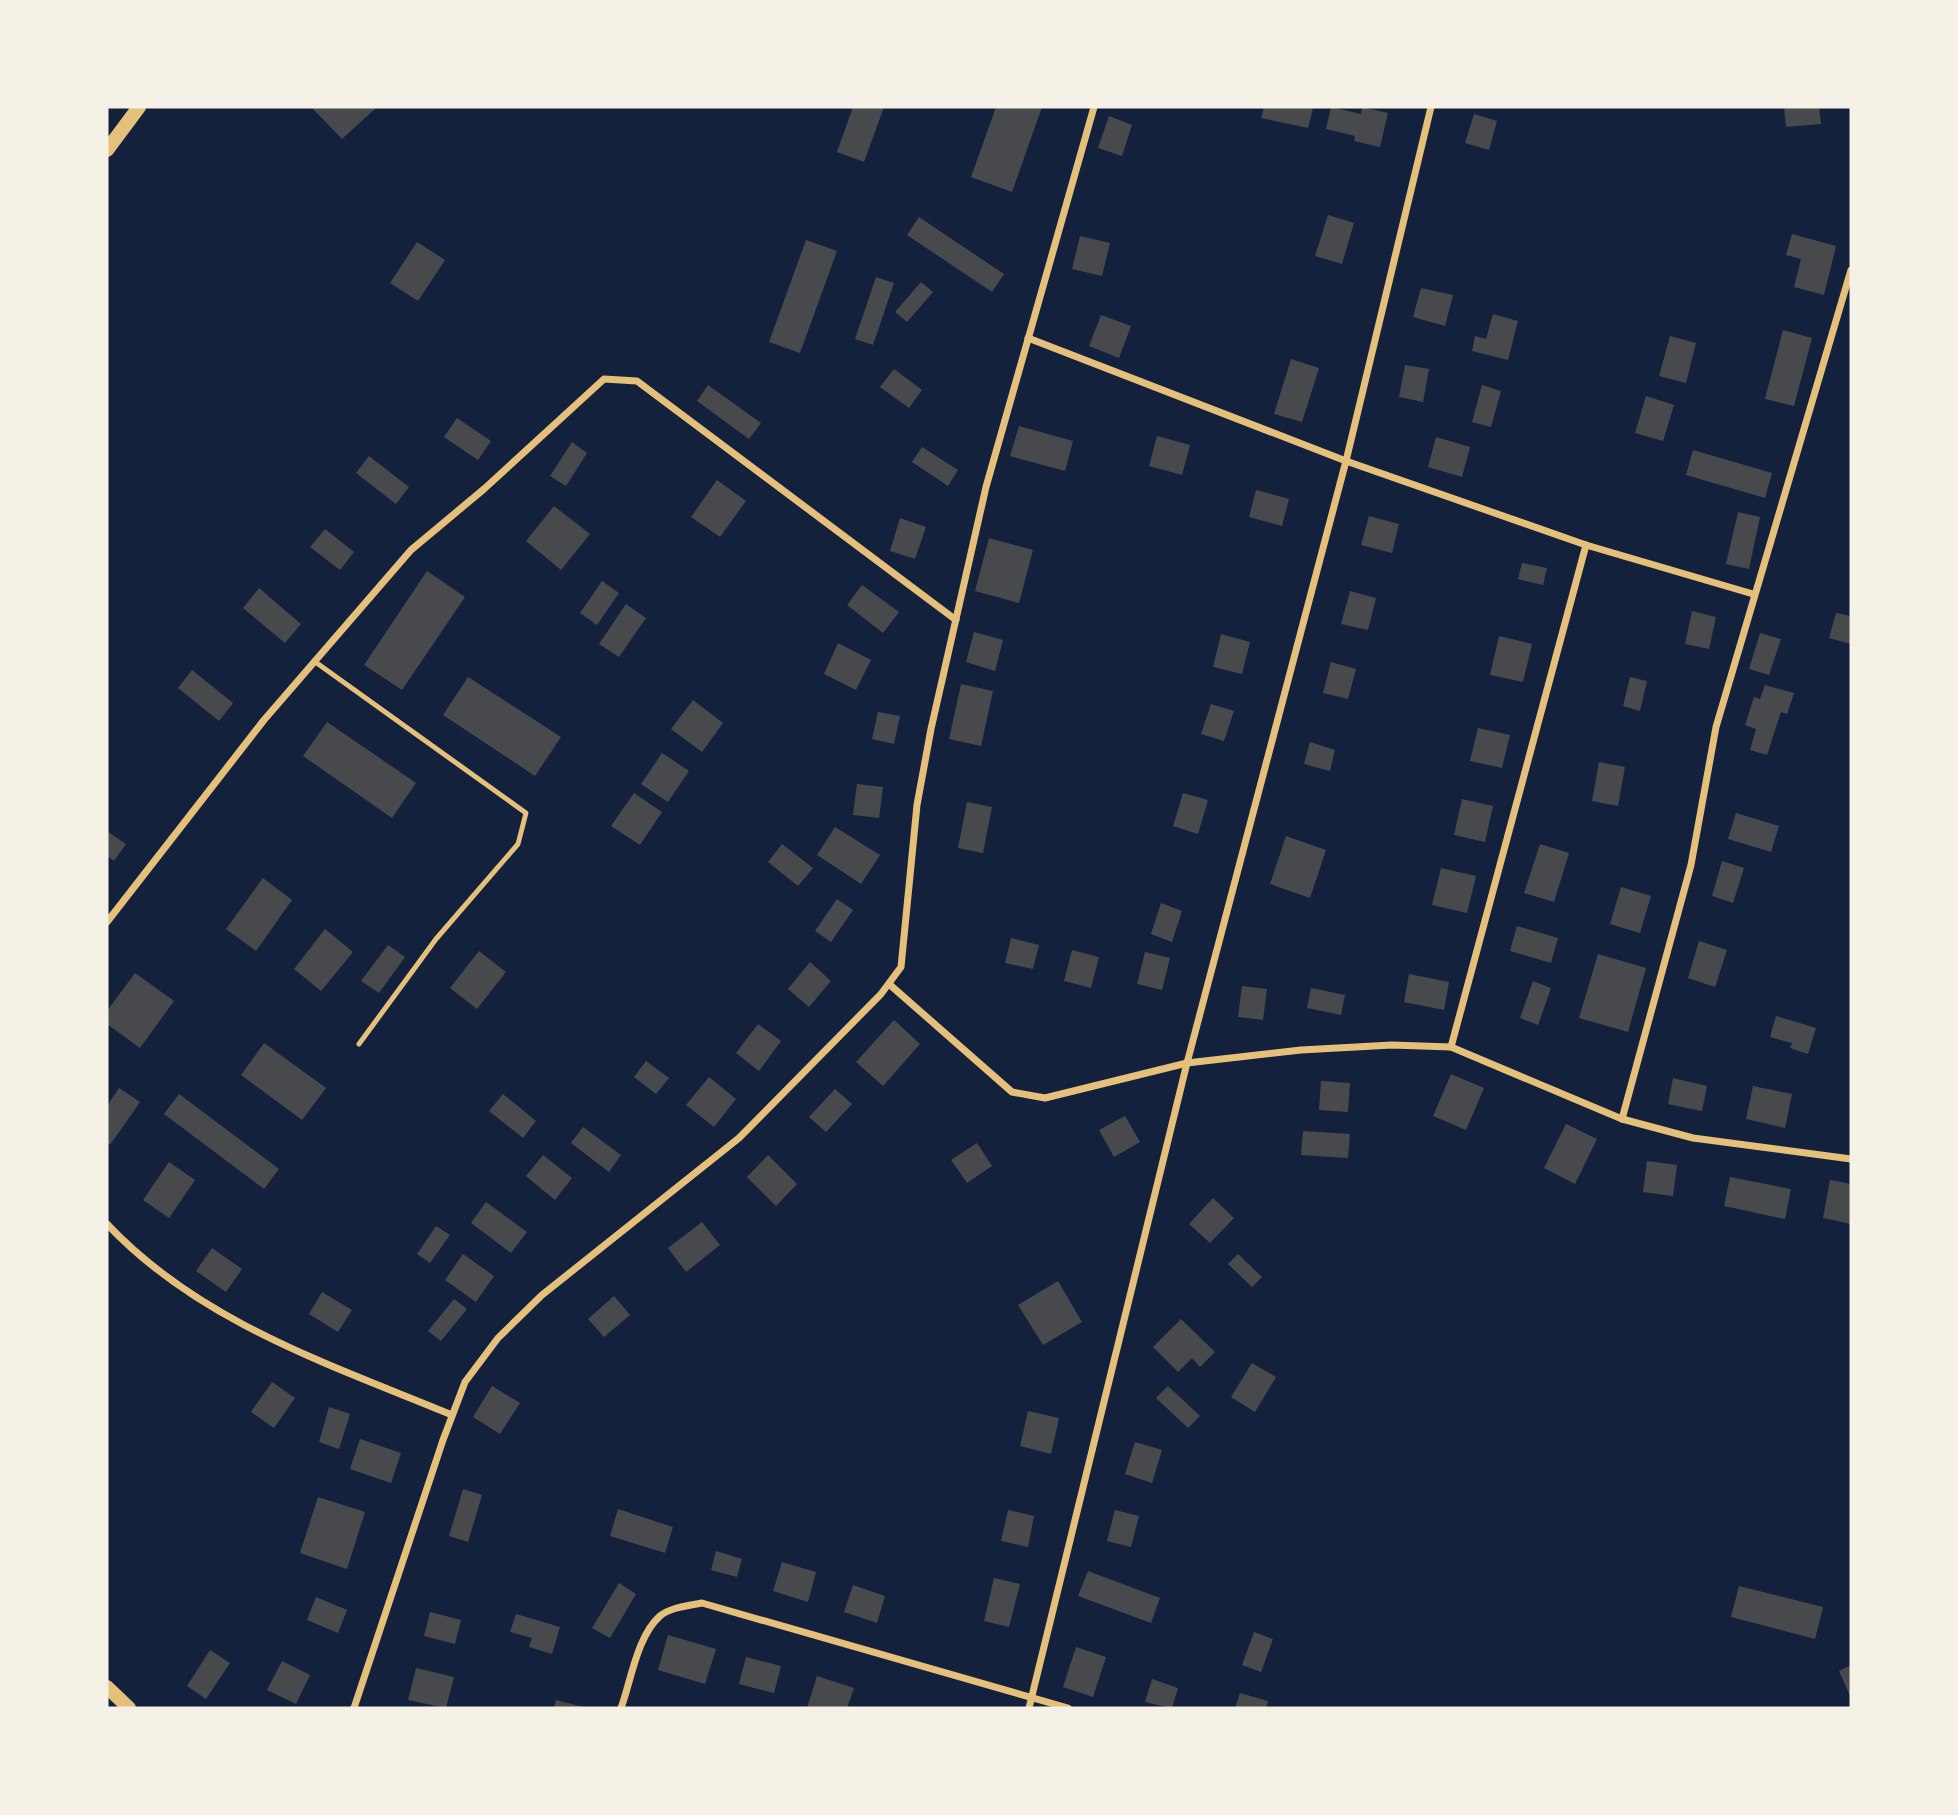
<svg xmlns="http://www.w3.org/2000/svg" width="1958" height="1815" font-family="'PT Sans Narrow',sans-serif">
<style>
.building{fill:#48494c}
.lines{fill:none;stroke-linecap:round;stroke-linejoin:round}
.service{stroke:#e5c07b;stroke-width:5}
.minor{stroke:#e5c07b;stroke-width:7}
.secondary{stroke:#e5c07b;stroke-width:14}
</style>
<rect width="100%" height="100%" fill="#14213d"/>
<!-- building -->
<g class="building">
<polygon points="311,107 377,107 342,139"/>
<polygon points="853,107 884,107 864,162 837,152"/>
<polygon points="996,107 1042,107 1012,192 971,177"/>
<polygon points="1264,107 1313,108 1308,128 1261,118"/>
<polygon points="1331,107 1361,114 1362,107 1388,113 1380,147 1354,141 1355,136 1326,129"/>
<polygon points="1784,107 1819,107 1821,124 1786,127"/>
<polygon points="1474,114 1497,121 1489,150 1465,143"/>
<polygon points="1109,116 1132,125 1122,156 1098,148"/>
<polygon points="1328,215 1354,223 1342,264 1315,256"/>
<polygon points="919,217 1004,274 992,292 907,235"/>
<polygon points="1792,234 1836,246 1824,295 1794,287 1801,259 1786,255"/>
<polygon points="1080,236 1110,243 1102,276 1072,269"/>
<polygon points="806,240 837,251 800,353 769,342"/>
<polygon points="417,242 445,260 418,301 390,283"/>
<polygon points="876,277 894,283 873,345 855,339"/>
<polygon points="921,282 933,292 907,322 895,312"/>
<polygon points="1421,288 1453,295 1445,326 1413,317"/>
<polygon points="1493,314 1518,321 1508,360 1472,351 1475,336 1486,339"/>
<polygon points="1101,315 1131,326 1119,358 1089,346"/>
<polygon points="1783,330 1812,338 1794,406 1765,399"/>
<polygon points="1670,336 1696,343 1686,383 1659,376"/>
<polygon points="1291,359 1319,368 1302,422 1274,414"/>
<polygon points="1405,365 1429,369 1423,402 1399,397"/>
<polygon points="894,369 922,390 909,408 880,387"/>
<polygon points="708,385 761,423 749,439 697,401"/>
<polygon points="1482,385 1501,391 1491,427 1472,422"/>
<polygon points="1646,396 1674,405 1663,441 1635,433"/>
<polygon points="457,418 491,441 478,460 444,437"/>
<polygon points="1019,426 1073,441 1065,471 1010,456"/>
<polygon points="1157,436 1190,445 1182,475 1149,466"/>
<polygon points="1436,437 1470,447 1462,477 1428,467"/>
<polygon points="572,442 587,453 566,486 550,476"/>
<polygon points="922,447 958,470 948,486 912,462"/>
<polygon points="1693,450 1772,473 1765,498 1686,475"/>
<polygon points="369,456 409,487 396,504 356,473"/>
<polygon points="717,480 746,501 720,537 691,517"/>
<polygon points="1256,490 1289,499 1282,526 1249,517"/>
<polygon points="554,506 590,534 561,570 526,541"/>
<polygon points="1738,512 1760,517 1749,569 1726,564"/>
<polygon points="1369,516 1399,524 1392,553 1361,545"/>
<polygon points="900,518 926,527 915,559 890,551"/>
<polygon points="325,529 354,552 340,570 310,547"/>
<polygon points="989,538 1033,550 1019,603 975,591"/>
<polygon points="1522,563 1547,568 1543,585 1518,579"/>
<polygon points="427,571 465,597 402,690 364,665"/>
<polygon points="602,581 619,593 597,625 580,613"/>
<polygon points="862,585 899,612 883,633 847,605"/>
<polygon points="259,588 301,624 285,643 243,608"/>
<polygon points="1350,591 1376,598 1368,630 1341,624"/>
<polygon points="626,604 646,618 619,657 599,644"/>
<polygon points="1692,611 1716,617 1709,649 1685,644"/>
<polygon points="1836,613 1851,616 1851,644 1829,638"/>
<polygon points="974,632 1003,640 995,671 966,662"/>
<polygon points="1760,633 1781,639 1769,675 1749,669"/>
<polygon points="1221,634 1250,642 1242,674 1213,667"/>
<polygon points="1499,636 1532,644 1523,682 1490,675"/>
<polygon points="838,643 871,660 856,690 824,674"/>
<polygon points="1331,662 1356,669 1348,699 1323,693"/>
<polygon points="192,670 233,703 219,721 178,688"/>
<polygon points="468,677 561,737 535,776 443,715"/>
<polygon points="1630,677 1647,681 1640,711 1623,706"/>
<polygon points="961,684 993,691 981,746 949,739"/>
<polygon points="1765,685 1794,693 1787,714 1781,712 1767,755 1750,750 1756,729 1745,725 1754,697 1760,699"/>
<polygon points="693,700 723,723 702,752 671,729"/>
<polygon points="1211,704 1234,711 1224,741 1201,734"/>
<polygon points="878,712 900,716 894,744 872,739"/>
<polygon points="327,722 416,783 392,818 303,756"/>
<polygon points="1478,728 1510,735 1502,768 1470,761"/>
<polygon points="1310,742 1335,750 1330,771 1304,764"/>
<polygon points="662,753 689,771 668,802 641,784"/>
<polygon points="1599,762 1625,767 1618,806 1592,801"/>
<polygon points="857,784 883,787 879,818 853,815"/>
<polygon points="634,793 662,812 640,845 611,826"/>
<polygon points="1183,793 1208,800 1198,834 1173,826"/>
<polygon points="1462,799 1493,806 1485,842 1454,835"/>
<polygon points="967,802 992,807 983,853 958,848"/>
<polygon points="1736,813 1779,826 1771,852 1728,839"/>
<polygon points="835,827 880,855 861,884 817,855"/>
<polygon points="107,831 126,844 114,861 107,856"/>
<polygon points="1286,836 1326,850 1310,898 1270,884"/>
<polygon points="782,844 813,868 798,886 768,862"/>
<polygon points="1540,844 1569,853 1554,902 1524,893"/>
<polygon points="1722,861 1744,868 1733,903 1712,896"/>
<polygon points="1441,868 1476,876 1467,913 1432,905"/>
<polygon points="263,878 292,900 256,951 226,929"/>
<polygon points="1621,887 1651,896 1640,933 1610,924"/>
<polygon points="837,899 853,910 831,942 815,931"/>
<polygon points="1161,903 1182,911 1172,942 1151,934"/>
<polygon points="1517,926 1558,938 1551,963 1510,951"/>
<polygon points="325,929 353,952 321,991 294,969"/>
<polygon points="1011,938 1039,945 1033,969 1005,963"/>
<polygon points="1699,941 1727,950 1715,987 1688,978"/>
<polygon points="388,945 405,957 379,993 361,981"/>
<polygon points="1072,950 1099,957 1091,988 1064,981"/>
<polygon points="479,951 506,972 477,1009 450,988"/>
<polygon points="1145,952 1170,958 1162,990 1137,984"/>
<polygon points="1598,954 1646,968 1628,1032 1579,1018"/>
<polygon points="810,962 831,981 809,1007 788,989"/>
<polygon points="135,973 174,1001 140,1048 107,1024 107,1011"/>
<polygon points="1409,974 1449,982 1444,1010 1404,1002"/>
<polygon points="1533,981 1551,988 1538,1025 1520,1018"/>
<polygon points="1242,986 1267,989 1263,1020 1238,1017"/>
<polygon points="1311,988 1345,995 1341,1015 1307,1008"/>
<polygon points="1776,1016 1816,1028 1808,1054 1790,1048 1792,1043 1770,1037"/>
<polygon points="894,1020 920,1044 883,1086 856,1062"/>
<polygon points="758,1024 781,1041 759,1071 736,1053"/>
<polygon points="264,1043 326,1088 302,1120 241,1075"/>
<polygon points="646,1061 669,1078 656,1094 634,1077"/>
<polygon points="1451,1074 1484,1088 1466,1130 1433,1116"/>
<polygon points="709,1077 736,1099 714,1127 686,1105"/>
<polygon points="1673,1078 1707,1086 1702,1111 1668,1104"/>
<polygon points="1321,1081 1350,1083 1348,1112 1319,1110"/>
<polygon points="1753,1086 1792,1094 1785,1128 1746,1119"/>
<polygon points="119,1088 140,1102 110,1145 107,1142 107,1106"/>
<polygon points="835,1089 852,1104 826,1132 809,1117"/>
<polygon points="179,1094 279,1169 264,1189 164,1114"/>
<polygon points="503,1094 536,1121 523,1138 489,1111"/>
<polygon points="1125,1116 1140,1142 1114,1157 1099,1130"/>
<polygon points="1566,1124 1597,1139 1575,1184 1544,1168"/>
<polygon points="583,1127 621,1155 609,1172 571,1143"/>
<polygon points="1303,1131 1350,1134 1348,1158 1301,1155"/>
<polygon points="977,1143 992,1166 967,1183 951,1160"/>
<polygon points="543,1155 572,1178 555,1200 526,1176"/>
<polygon points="768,1155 797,1184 776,1206 747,1177"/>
<polygon points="1647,1161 1677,1165 1673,1196 1643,1192"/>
<polygon points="169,1162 195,1180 169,1218 143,1200"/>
<polygon points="1730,1177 1791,1189 1785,1219 1724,1206"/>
<polygon points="1830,1180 1851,1184 1851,1224 1823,1218"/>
<polygon points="1213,1198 1234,1218 1210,1243 1189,1224"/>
<polygon points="486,1202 527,1232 511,1253 471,1223"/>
<polygon points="702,1222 720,1245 686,1272 668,1248"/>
<polygon points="436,1226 450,1235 430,1263 417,1254"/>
<polygon points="212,1248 242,1269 226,1292 196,1271"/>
<polygon points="463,1254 494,1276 476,1302 445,1280"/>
<polygon points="1238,1254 1262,1277 1252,1287 1228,1264"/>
<polygon points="1058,1281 1082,1322 1043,1345 1018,1305"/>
<polygon points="322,1292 352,1310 338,1332 309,1314"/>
<polygon points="614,1296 630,1315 604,1337 588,1319"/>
<polygon points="454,1299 467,1309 441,1341 428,1331"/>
<polygon points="1181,1319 1215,1352 1200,1367 1192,1358 1178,1372 1153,1347"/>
<polygon points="1252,1363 1276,1377 1255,1412 1231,1397"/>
<polygon points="272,1382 295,1398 274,1428 251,1412"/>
<polygon points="492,1386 520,1403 500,1434 473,1417"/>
<polygon points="1168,1386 1200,1416 1188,1428 1156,1398"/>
<polygon points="329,1407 350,1414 339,1449 319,1442"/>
<polygon points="1028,1411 1059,1418 1051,1454 1020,1446"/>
<polygon points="360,1439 401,1453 391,1483 350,1469"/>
<polygon points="1135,1442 1162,1450 1152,1483 1125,1474"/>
<polygon points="463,1489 482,1495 468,1542 449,1536"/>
<polygon points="318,1497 365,1512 347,1569 300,1553"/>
<polygon points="618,1509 673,1527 665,1553 610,1536"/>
<polygon points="1008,1510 1034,1516 1028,1547 1001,1541"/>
<polygon points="1115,1510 1139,1516 1131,1547 1107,1541"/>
<polygon points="716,1551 742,1559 737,1577 711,1570"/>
<polygon points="782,1562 816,1572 808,1602 773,1591"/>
<polygon points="1088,1571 1160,1598 1151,1623 1078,1596"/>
<polygon points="994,1578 1020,1584 1009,1627 984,1621"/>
<polygon points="619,1583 636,1594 610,1638 592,1628"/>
<polygon points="853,1585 885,1596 877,1623 844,1612"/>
<polygon points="1739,1586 1823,1607 1815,1639 1731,1617"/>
<polygon points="316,1597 347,1610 338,1633 307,1620"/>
<polygon points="430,1612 461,1620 455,1644 424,1636"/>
<polygon points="516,1614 560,1627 552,1654 529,1647 532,1638 510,1632"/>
<polygon points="1254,1632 1273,1639 1261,1672 1242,1665"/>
<polygon points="668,1635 716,1649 705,1684 658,1670"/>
<polygon points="1076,1647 1106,1657 1093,1697 1063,1687"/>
<polygon points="210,1650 230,1663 206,1699 187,1686"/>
<polygon points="746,1657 781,1666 774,1693 739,1684"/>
<polygon points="282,1661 310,1675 296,1704 267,1690"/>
<polygon points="1851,1665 1851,1698 1839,1671"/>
<polygon points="416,1668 454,1677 446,1708 408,1700"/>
<polygon points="817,1676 854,1688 847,1708 807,1708"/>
<polygon points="1152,1679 1178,1688 1172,1708 1145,1702"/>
<polygon points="1240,1693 1268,1701 1266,1708 1235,1708"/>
<polygon points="556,1700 583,1707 582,1708 554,1708"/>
</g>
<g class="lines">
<!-- service -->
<polyline class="service" points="314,661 526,813 518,844 436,939 359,1044"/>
<!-- minor -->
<g class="minor">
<polyline points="1028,338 1346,461 1586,545 1753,594"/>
<polyline points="107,922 264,720 411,550 484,489 604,379 637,381 956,620"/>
<polyline points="889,984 1012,1092 1045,1098 1187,1063 1301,1050 1392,1045 1451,1047 1622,1119 1693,1138 1851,1159"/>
<polyline points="1451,1047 1586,545"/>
<polyline points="1622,1119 1691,865 1716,727 1851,270"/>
<path d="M107 1224C199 1322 331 1365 452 1415"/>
<polyline points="354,1708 443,1440 465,1382 498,1338 542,1295 739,1138 881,994 901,967 917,805 931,729 986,487 1094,107"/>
<path d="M621 1708C631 1681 637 1636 660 1616 671 1607 688 1606 702 1603L1068 1708"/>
<polyline points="1029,1708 1187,1063 1346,461 1431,107"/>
</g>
<!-- secondary -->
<g class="secondary">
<polyline points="107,150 139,107"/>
<polyline points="107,1687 129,1708"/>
</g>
</g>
<!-- border -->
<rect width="1958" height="1815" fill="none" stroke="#f6f1e7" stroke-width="217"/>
</svg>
